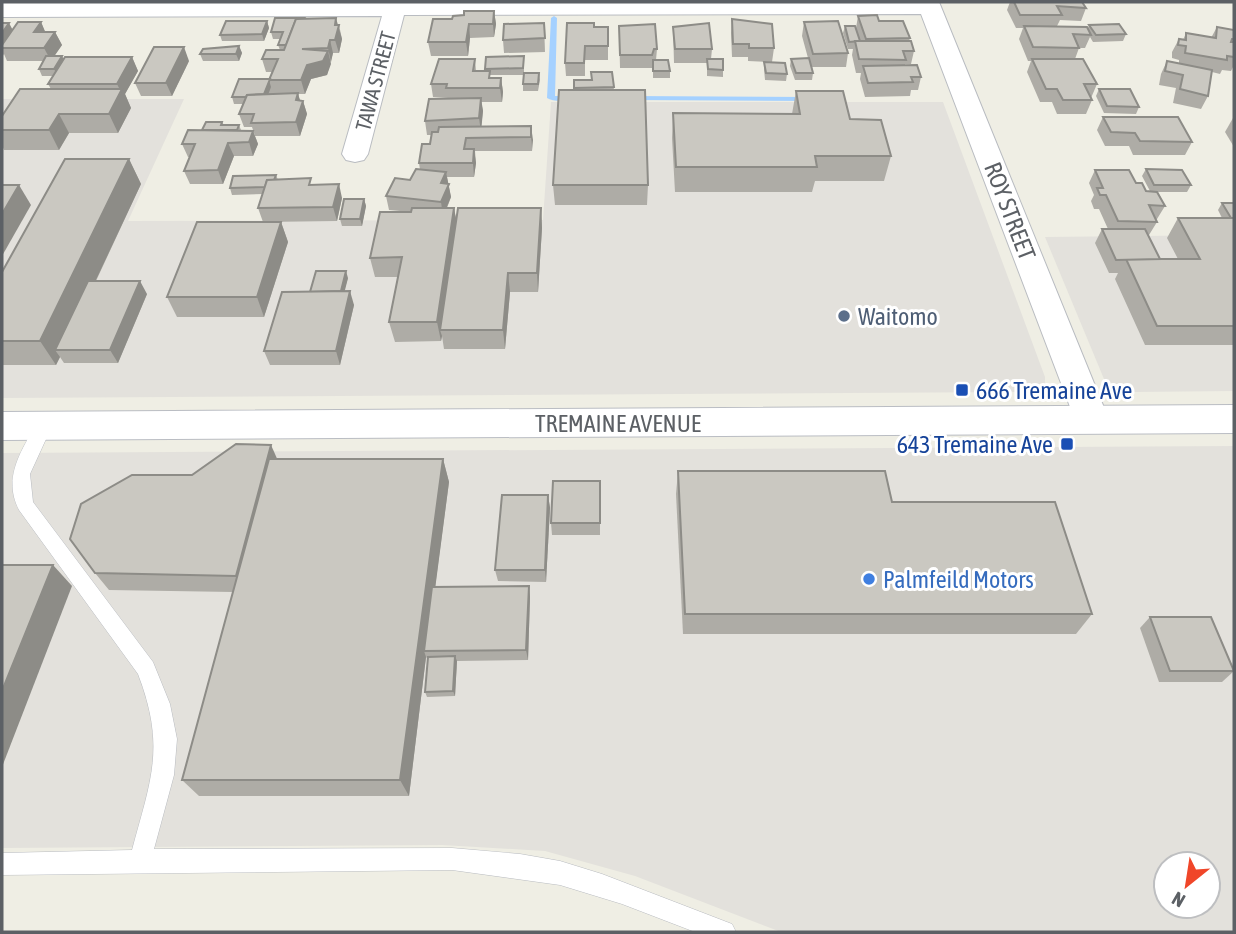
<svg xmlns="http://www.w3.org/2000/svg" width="1236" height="934" font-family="'Asap Condensed',sans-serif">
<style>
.industrial{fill:#e3e1dc;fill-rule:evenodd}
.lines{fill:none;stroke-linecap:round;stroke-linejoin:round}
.stream{fill:#a5d1ff;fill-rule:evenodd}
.service-casing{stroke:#b9bcc1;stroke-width:1}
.minor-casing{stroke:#b9bcc1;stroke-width:2}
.secondary-casing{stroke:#babdc3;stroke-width:2}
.service{fill:#fff;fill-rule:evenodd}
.minor{fill:#fff;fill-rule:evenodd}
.secondary{fill:#fff;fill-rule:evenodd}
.wall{fill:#aeaca6}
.shaded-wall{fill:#8d8c87}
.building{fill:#cac8c1;stroke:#8d8c87;stroke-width:2}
.service-dot{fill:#5c6f8a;stroke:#fff;stroke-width:2.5}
.transit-dot{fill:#1a4fb4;stroke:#fff;stroke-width:2.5}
.shop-dot{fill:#3f7fe0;stroke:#fff;stroke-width:2.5}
.labels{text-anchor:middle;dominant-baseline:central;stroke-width:6;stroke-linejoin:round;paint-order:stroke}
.far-street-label{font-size:21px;fill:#5c6065;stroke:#fff}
.street-label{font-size:24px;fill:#5c6065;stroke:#fff}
.service-label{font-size:24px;fill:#4e5e75;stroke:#fff;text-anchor:start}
.transit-label{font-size:24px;fill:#164399;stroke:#fff;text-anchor:start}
.shop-label{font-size:24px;fill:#366cbe;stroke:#fff;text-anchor:start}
</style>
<rect width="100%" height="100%" fill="#efeee4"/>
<!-- industrial -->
<g class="industrial">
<polygon points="2,99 184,99 128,221 543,220 551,102 943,102 1045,377 1045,384 1035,392 2,398"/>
<polygon points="1234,235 1234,391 1134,392 1115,387 1104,379 1045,237"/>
<path d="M1234 446V932H781L635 876 545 851 442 845 2 848V453ZM1166 864H1208V906H1166Z"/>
</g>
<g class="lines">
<!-- stream -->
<g class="stream">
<path d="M554 16 557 18 555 96H573L574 98C568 102 553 102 547 98L551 18Z"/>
<polygon points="629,96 808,97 812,99 808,101 632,100 628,98"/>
</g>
<!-- service casing -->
<g class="service-casing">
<path id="service" d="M44 419 50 421 52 426 30 474 33 502 153 662 170 704 177 739 174 775 154 849 452 848 520 854 560 861 602 874 732 924 736 932H695L622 904 560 885 452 870 2 875V853L132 850C151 779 166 747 138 674L19 510C2 477 22 450 38 421Z"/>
</g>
<!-- minor casing -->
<g class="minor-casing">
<polygon id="minor" points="397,2 939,2 1109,420 1104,429 1092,433 1080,429 1075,420 921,14 404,15 368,154 364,160 355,162 346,160 342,154 382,16 2,17 2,3"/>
</g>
<!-- secondary casing -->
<g class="secondary-casing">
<polygon id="secondary" points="1234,405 1234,433 2,440 2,412"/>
</g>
<!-- service -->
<use href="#service" class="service"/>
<!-- minor -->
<use href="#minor" class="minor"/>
<!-- secondary -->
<use href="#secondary" class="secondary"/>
</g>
<!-- wall -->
<g class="wall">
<polygon points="1010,2 1082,2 1086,8 1081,21 1060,20 1057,26 1088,28 1089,25 1126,34 1123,41 1093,42 1090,37 1085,48 1079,48 1075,59 1097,84 1091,98 1092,100 1086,114 1057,114 1052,102 1040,102 1027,72 1031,61 1028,61 1019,39 1023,28 1016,28 1007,10"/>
<polygon points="494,11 496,24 494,37 470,38 468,56 431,56 428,42 452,19 464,15"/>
<polygon points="858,16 879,21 910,38 909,41 914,51 911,64 905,64 905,65 921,77 918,90 911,90 910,96 865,97 860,79 861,73 856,73 852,55 853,49 848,49 843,33 845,26 856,28"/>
<polygon points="304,19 339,25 342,39 339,53 333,53 327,75 311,79 305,94 298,94 300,100 303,101 307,114 300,136 255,136 252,127 244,127 239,114 243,104 234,104 232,97 269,79 272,72 266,72 262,59 280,50 278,45 280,39 273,39 271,32"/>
<polygon points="732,19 774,48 772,62 748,61 748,57 732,57 731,33"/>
<polygon points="267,21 269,28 264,41 222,41 220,35"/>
<polygon points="41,22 45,32 55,32 62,45 54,56 62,56 64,60 132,57 138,71 125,94 131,108 118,133 69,133 59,150 4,150 2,145 2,116 51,89 48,84 54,76 42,76 39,69 43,61 7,61 4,54 2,57 2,23 13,30"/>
<polygon points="804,22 848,53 846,67 812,67 813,73 812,80 795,80 790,66 791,59 808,58 802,36"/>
<polygon points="544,23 545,52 504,53 503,40"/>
<polygon points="619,26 657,49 656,60 670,71 670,78 653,78 653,64 652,68 620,68"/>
<polygon points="594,27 608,27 608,60 585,60 585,76 566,76 565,63"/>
<polygon points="673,27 712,49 711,59 723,70 723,77 707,76 707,63 674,63"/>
<polygon points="1217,27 1234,30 1234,65 1231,71 1222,70 1220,74 1212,72 1208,96 1201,109 1173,103 1176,88 1159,85 1161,74 1167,61 1179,63 1179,60 1172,58 1172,52 1179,39 1183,40 1186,33 1211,38"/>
<polygon points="239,46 242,53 239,61 203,61 200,54"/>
<polygon points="475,59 476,71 486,71 485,69 524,63 524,75 490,75 490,78 501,78 503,92 502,102 481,102 483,111 481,127 531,126 532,151 475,151 476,163 474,177 447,177 451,197 447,208 454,208 456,221 541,208 542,228 538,292 510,292 505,349 444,349 442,336 441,341 395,342 389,322 398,277 375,277 370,258 411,212 389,210 386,196 410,180 420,170 419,163 430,144 431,135 427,135 425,121 448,98 433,97 431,84"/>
<polygon points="189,61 172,96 141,96 135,83"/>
<polygon points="764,62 787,74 786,81 765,80 764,69"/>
<polygon points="612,72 614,90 648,185 647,205 555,205 553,185 574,90 574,80 592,80"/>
<polygon points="539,73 540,80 538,91 523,91 523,84"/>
<polygon points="1099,89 1139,107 1136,114 1104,113 1096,96"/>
<polygon points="796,91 850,119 891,156 884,181 815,181 812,192 675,192 672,138 673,113 792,114"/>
<polygon points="1103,117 1192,142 1185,155 1133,155 1129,146 1105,146 1097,130"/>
<polygon points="1233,118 1234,118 1234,147 1225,132"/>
<polygon points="222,122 224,125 239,125 241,130 253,131 258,144 253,156 234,156 223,184 190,184 184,171 190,157 188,157 182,144 202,130"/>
<polygon points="129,159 141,184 96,281 147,294 118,363 64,363 60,357 56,365 2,365 2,272"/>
<polygon points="1146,169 1191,185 1187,192 1158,192 1165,206 1157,219 1156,219 1157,222 1149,235 1148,235 1160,259 1178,259 1167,238 1178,218 1222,218 1218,210 1222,203 1234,203 1234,345 1145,345 1115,279 1118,273 1109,273 1095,243 1102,229 1108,229 1099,209 1094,209 1091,201 1094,195 1089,183 1095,170 1136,183 1146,191 1150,191 1142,176"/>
<polygon points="276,175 278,180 313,185 342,198 337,221 263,222 258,208 263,194 232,195 230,188"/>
<polygon points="364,199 366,206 362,226 342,226 340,219"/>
<polygon points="281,222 288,242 264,317 177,317 167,297"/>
<polygon points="348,278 344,291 354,305 340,365 270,365 264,351 310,292"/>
<polygon points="278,459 443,459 449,482 435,587 529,586 530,597 528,660 457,661 455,696 427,697 425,692 428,660 426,657 409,796 199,796 182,780 233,592 109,590 95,573 192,475"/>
<polygon points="678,471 892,502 1092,614 1076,634 683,634 676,494"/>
<polygon points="600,481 600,535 552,535 551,523"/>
<polygon points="548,495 550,508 546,582 498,581 495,570"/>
<polygon points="1150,617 1234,671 1222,682 1159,682 1140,628"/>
</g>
<!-- shaded-wall -->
<g class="shaded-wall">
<polygon points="494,11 496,24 494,37 493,24"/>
<polygon points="336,18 342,39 339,53 335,40 335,25"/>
<polygon points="267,21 269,28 264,41 262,34"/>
<polygon points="41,22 47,36 34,32"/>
<polygon points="9,23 16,36 2,48 2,33"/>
<polygon points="469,24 470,38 468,56 466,42"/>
<polygon points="55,32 62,45 51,61 44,48"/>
<polygon points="330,40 333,53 331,62 328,48"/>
<polygon points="239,46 242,53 239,61 236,54"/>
<polygon points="184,47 189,61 172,96 166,83"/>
<polygon points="328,51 331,64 327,75 311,79 305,94 301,80 307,65"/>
<polygon points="62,56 65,63 58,76 54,69"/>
<polygon points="132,57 138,71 125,94 131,108 118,133 109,114 121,92 117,84"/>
<polygon points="501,78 503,92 502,102 500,88"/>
<polygon points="269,80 271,87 265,103 263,96"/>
<polygon points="298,93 301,105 303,101 307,114 300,136 296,122 296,100"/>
<polygon points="481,98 483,111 481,132 479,118"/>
<polygon points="59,114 69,133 59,150 49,130"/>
<polygon points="531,126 533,140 532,151 531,137"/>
<polygon points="253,131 258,144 253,156 249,142"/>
<polygon points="228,143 234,156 223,184 218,170"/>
<polygon points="474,149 476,163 474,177 473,163"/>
<polygon points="129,159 141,184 63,350 55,350 60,357 56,365 40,341"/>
<polygon points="446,172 451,197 443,216 441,202 441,183"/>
<polygon points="339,184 342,198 337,221 333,207"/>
<polygon points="19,185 31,205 2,256 2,214"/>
<polygon points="364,199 366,206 362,226 360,219"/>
<polygon points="454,208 458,228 440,330 442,336 441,341 437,322"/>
<polygon points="541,208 542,228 538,292 537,273"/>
<polygon points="281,222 288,242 264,317 257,297"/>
<polygon points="346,271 348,278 342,302 340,295"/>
<polygon points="508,273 510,292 505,349 503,330"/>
<polygon points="140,281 147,294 118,363 110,350"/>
<polygon points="350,291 354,305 340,365 336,351"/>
<polygon points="271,445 279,463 247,593 236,576"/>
<polygon points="443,459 449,482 427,651 424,651 426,657 409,796 400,780"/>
<polygon points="548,495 550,508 546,582 545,570"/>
<polygon points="53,565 72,586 2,767 2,691"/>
<polygon points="529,586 530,597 528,660 526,650"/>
<polygon points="455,656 457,661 455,696 453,691"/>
</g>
<!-- building -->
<g class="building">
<polygon points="1014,2 1082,2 1086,8 1057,6 1062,15 1020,15"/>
<polygon points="464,11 494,11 493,24 469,24 466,42 428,42 433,19 452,19 453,16 464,15"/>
<polygon points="877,15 879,21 903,21 910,38 866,39 858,16"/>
<polygon points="275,18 304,18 303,19 296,19 286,45 278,45 283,32 271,32"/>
<polygon points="336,18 335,25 339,25 335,40 330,40 328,48 302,49 328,51 323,61 307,65 301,80 269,80 278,59 262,59 266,50 284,50 296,19"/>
<polygon points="732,19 772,24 774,48 749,48 749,44 733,44"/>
<polygon points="226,21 267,21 262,34 220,35"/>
<polygon points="838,21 848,53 813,54 804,22"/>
<polygon points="18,22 41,22 34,32 55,32 44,48 2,48 2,45"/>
<polygon points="2,23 9,23 2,33"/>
<polygon points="544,23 545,38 503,40 504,24"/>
<polygon points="567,23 594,23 594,27 608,27 608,46 585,46 584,63 565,63"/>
<polygon points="709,23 712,49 675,49 673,27"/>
<polygon points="655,24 657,49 654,49 652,55 620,55 619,26"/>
<polygon points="1119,24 1126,34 1096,35 1089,25"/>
<polygon points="845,26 855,26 860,41 849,42"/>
<polygon points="1024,26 1087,27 1091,35 1073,34 1079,48 1033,47"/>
<polygon points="1217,27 1234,30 1234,39 1232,39 1231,42 1234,42 1234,57 1227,56 1227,60 1185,53 1186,46 1178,45 1179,39 1186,40 1186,33 1216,38"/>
<polygon points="855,41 911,41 914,51 903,51 906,60 859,59"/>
<polygon points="239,46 236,54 200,54 203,49"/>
<polygon points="154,47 184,47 166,83 135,83"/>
<polygon points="46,56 62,56 54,69 39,69"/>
<polygon points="524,56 523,68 485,69 486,57"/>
<polygon points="65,57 132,57 117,84 48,84"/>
<polygon points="809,58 813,73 796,73 791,59"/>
<polygon points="439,59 475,59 473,71 490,71 489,78 501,78 500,88 446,88 447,84 431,84"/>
<polygon points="707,59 723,59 723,70 708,69"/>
<polygon points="1032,59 1083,59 1097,84 1084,84 1092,100 1063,100 1057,89 1046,89"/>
<polygon points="653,60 668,60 670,71 653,71"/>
<polygon points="1167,61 1212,70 1208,96 1180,89 1183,75 1165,71"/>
<polygon points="764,62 785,63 787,74 766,73"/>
<polygon points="917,65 921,77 911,77 913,82 868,83 863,66"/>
<polygon points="591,72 612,72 614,87 574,88 574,80 592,80"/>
<polygon points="524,73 539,73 538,84 523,84"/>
<polygon points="239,79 270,79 264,94 247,95 246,97 232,97"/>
<polygon points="20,89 122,89 109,114 59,114 49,130 2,130 2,116"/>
<polygon points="1099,89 1130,89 1139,107 1107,106"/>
<polygon points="559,90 645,90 648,185 553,185"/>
<polygon points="796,91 843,91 850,119 881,120 891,156 815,156 817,167 676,167 673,113 800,114"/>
<polygon points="298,93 296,100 303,101 296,122 251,123 254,114 239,114 247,95"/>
<polygon points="481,98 479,118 425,121 429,99"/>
<polygon points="1103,117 1178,117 1192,142 1140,141 1135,133 1111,132"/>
<polygon points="206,122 222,122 221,125 239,125 237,130 202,130"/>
<polygon points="531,126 531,137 466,138 464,149 474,149 473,163 419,163 422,144 430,144 432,132 438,132 439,127"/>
<polygon points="188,130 253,131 249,142 228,143 218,170 184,171 195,144 182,144"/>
<polygon points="65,159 129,159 40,341 2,341 2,272"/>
<polygon points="416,169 446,172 441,183 449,184 441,202 386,196 395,178 410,180"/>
<polygon points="1146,169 1182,170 1191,185 1154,185"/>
<polygon points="1095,170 1129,170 1136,183 1142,183 1146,191 1157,192 1165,206 1149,205 1157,222 1118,221 1106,195 1100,195 1097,188 1103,188"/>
<polygon points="276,175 274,180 267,180 265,187 230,188 233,176"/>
<polygon points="311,178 309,185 339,184 333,207 258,208 267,180"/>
<polygon points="2,185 19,185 2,214"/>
<polygon points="344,199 364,199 360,219 340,219"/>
<polygon points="1222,203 1234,203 1234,218 1231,218"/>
<polygon points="412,208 454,208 437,322 389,322 402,257 370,258 380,212 411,212"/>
<polygon points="458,208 541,208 537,273 508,273 503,330 440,330"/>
<polygon points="1178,218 1234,218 1234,326 1157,326 1126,259 1200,259"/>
<polygon points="197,222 281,222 257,297 167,297"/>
<polygon points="1102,229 1145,229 1160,259 1116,260"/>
<polygon points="316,271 346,271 341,291 310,292"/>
<polygon points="88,281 140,281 110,350 55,350"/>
<polygon points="350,291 336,351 264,351 282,292"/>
<polygon points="236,444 271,445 236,576 95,573 70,539 81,504 132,475 192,475"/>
<polygon points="269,459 443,459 400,780 182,780"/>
<polygon points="678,471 885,471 892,502 1055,502 1092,614 685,614"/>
<polygon points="553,481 600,481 600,523 551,523"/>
<polygon points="502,495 548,495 545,570 495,570"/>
<polygon points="2,565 53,565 2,691"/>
<polygon points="529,586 526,650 424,651 432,587"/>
<polygon points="1150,617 1211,617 1234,671 1170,671"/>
<polygon points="455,656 453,691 425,692 428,657"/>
</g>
<!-- markers -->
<circle class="service-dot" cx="844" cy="316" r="7"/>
<g class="transit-dot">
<rect x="955" y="383" width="14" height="14" rx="3.5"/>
<rect x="1060" y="437" width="14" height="14" rx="3.5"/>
</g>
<circle class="shop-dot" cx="869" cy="579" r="7"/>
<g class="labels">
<!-- far-street labels -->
<g class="far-street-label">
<text transform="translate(375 81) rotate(-75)">TAWA STREET</text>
</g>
<!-- street labels -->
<g class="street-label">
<text transform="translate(1010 211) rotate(69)">ROY STREET</text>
<text x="618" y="423">TREMAINE AVENUE</text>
</g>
<!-- service labels -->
<g class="service-label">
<text x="858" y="316">Waitomo</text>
</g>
<!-- transit labels -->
<g class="transit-label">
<text x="976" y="390">666 Tremaine Ave</text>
<text x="1053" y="444" text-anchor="end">643 Tremaine Ave</text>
</g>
<!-- shop labels -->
<g class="shop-label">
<text x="883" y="579">Palmfeild Motors</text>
</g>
</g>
<!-- border -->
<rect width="1236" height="934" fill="none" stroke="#5c6065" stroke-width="7"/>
<!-- north arrow -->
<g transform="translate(1187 885) rotate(210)"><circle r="33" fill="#ffffff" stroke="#bebfc1" stroke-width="2"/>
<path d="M0-5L12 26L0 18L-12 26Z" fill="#f04629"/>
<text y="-10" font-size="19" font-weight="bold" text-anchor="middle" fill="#5c6065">N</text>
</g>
</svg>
